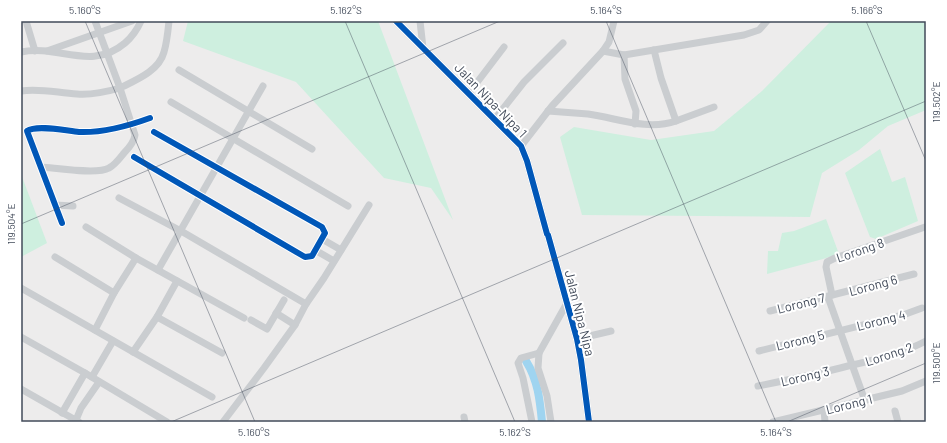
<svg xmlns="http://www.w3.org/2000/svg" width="947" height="443" font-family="Barlow,sans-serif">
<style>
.green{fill:#ceefdf}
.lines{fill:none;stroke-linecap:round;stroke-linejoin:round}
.canal{stroke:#9fd4f0;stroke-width:8}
.minor{stroke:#cacdd0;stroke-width:7}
.tertiary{stroke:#cacdd0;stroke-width:8}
.cycleway-casing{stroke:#fff;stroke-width:8}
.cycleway{stroke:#0057b8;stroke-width:6}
.ticks{fill:none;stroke:#424b5a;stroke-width:1;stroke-opacity:0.45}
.labels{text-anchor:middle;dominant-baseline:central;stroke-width:4;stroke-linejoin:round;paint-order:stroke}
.street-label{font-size:13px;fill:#424b5a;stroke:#fff}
.neatline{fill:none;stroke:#424b5a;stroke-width:1.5}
.ticks-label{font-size:10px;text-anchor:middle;fill:#424b5a}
</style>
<rect width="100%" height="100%" fill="#edecec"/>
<!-- green -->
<g class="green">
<polygon points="188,21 378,21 453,220 431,188 384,178 296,82 183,41"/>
<polygon points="831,21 926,21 926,110 888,126 859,150 822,173 810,217 582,215 560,137 574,127 651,140 714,131 762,91"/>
<polygon points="880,149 892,182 905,177 918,221 876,239 870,237 845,173"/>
<polygon points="21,174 47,243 21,257"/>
<polygon points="826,219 839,254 823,259 767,274 768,251 778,251 782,233 794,231"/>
</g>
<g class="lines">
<!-- canal -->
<path class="canal" d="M526 361C538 380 540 401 542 422"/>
<!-- minor -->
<g class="minor">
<polyline points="26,21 35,51"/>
<polyline points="420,21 423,48"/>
<polyline points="654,50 661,78 676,121 714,107"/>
<polyline points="47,51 132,21"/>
<polyline points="603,51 624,55"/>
<path d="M21 52C58 44 91 72 125 43 132 37 137 30 141 21"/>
<polyline points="179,70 312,149"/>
<path d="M21 91C40 88 58 93 77 94 91 95 106 92 120 88L95 21"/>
<polyline points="469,93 504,47"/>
<polyline points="171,102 348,206"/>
<path d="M548 111C561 112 575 113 588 114 617 118 647 131 676 121"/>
<polyline points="495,119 524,82 563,43"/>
<polyline points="635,124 636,111 625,79 624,55 744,35 759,30 767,21"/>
<polyline points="521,146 552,106 603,51 609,42 614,21"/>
<polyline points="134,157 305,257 312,256 325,233 322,227 154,132"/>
<path d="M41 167C56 168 97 175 109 168 115 165 120 158 124 153 129 148 134 142 135 135L120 88C136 80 159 71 164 52 167 42 168 31 169 21"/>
<polyline points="119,198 181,231 306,304"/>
<polyline points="55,205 73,206"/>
<path d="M62 223 27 131C37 124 67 131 79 132 103 133 128 126 150 118"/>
<polyline points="86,227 136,258 244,318"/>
<polyline points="322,239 341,250"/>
<polyline points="315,250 334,261"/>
<polyline points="55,257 114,293"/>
<polyline points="158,270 263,86"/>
<polyline points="21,288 212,397"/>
<polyline points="832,295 826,267 827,262 835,258 925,227"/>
<polyline points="828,297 865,401"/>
<polyline points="770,311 914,274"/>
<polyline points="276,313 295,325"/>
<polyline points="157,317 222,353"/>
<polyline points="251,320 267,329 284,300"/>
<polyline points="95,330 114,293 136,258"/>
<polyline points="21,337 85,373 167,422"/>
<polyline points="577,339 611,331"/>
<polyline points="759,351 903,315 922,308"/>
<polyline points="133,352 157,317 177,281"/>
<polyline points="92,377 113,341"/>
<path d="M758 386C788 380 818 374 848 366 875 360 901 354 926 341"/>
<polyline points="21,389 79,422"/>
<polyline points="824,410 825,422"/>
<polyline points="895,411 898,422"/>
<polyline points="62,413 85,373"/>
<polyline points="464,417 465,422"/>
<polyline points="76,420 81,408 99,382"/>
<polyline points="223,422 264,368 295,325 306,304 324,278 369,205"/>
<polyline points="532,422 523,378 518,363 521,358 539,353"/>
<polyline points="551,422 547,396 538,368 539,353 567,303"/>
<polyline points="773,422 902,391 926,381"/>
</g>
<!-- tertiary -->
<polyline class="tertiary" points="396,21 521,146 527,161 547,234 548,235 577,339 581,360 589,422"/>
<!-- cycleway casing -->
<g class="cycleway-casing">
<g id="cycleway">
<polyline points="396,21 521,146 527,161 547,234 548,235 577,339 581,360 589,422"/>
<polyline points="134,157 305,257 312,256 325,233 322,227 154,132"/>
<path d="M62 223 27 131C37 124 67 131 79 132 103 133 128 126 150 118"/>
</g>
</g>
<!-- cycleway -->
<use href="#cycleway" class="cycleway"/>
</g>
<!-- ticks -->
<path class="ticks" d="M85 21 255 422M345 21 515 422M606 21 776 422M866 21 926 161M21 224 500 21M171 422 926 101M787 422 926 363"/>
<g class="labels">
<!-- street labels -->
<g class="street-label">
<text transform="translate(491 100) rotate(46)">Jalan Nipa-Nipa 1</text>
<text transform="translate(860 250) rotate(-19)">Lorong 8</text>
<text transform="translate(873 285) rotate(-15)">Lorong 6</text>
<text transform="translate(801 303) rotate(-14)">Lorong 7</text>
<text transform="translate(580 313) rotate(76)">Jalan Nipa Nipa</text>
<text transform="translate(881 320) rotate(-14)">Lorong 4</text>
<text transform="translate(800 340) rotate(-14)">Lorong 5</text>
<text transform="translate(889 354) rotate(-18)">Lorong 2</text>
<text transform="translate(805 376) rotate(-13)">Lorong 3</text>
<text transform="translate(849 404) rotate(-14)">Lorong 1</text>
</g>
</g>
<!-- border -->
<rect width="947" height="443" fill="none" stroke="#ffffff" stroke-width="44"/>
<rect x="22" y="22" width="903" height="399" class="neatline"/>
<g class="ticks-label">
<text x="85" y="14">5.160°S</text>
<text x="346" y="14">5.162°S</text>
<text x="606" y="14">5.164°S</text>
<text x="867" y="14">5.166°S</text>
<text transform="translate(936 102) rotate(-90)" y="4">119.502°E</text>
<text transform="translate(11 224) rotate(-90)" y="4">119.504°E</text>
<text transform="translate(936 363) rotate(-90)" y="4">119.500°E</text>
<text x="254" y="436">5.160°S</text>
<text x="515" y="436">5.162°S</text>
<text x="776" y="436">5.164°S</text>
</g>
</svg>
